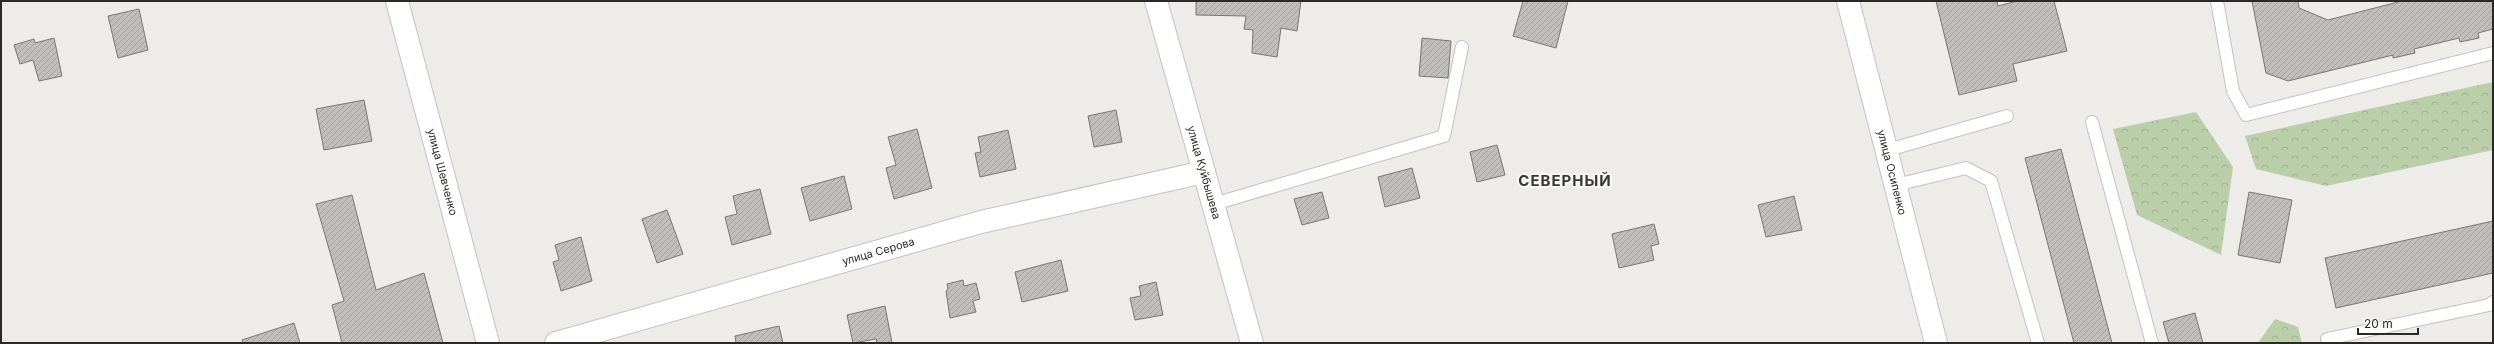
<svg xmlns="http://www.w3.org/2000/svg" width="2494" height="344" font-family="Inter,sans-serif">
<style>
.forest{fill:url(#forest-crowns)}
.building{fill:url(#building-hatch);stroke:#787774}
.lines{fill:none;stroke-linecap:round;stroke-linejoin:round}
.lane-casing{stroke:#c4c2bf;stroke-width:14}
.street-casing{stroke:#c4c2bf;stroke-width:24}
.secondary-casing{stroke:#c4c2bf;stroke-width:24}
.lane{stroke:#fff;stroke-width:12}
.street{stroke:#fff;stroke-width:22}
.secondary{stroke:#fff;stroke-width:22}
.labels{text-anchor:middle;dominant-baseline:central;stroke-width:3.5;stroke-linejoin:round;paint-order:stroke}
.street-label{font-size:11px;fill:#2a2928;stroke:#fbf9f6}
.district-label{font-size:15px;font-weight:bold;letter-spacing:1px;fill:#383735;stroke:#fbf9f6}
</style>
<defs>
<pattern id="forest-crowns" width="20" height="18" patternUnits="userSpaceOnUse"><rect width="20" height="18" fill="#bacea9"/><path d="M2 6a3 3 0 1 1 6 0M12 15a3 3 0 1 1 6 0" fill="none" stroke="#a0b191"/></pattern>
<pattern id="building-hatch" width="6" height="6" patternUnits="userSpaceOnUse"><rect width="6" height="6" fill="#bfbebb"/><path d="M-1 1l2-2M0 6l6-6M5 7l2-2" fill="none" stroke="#a4a3a1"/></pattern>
</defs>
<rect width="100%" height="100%" fill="#eeece9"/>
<!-- forest -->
<g class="forest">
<polygon points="2493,82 2493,150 2326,186 2256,169 2245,136"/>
<polygon points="2196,112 2233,167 2221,255 2137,215 2113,129"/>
<polygon points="2275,319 2298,327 2302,343 2258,343"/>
</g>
<!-- building -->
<g class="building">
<polygon points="1196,1 1301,1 1297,31 1281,28 1277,57 1252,53 1253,30 1244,29 1246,16 1196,15"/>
<polygon points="1523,1 1568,1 1556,48 1513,36"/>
<polygon points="1936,1 1997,1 1998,6 2017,1 2054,1 2067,51 2013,64 2017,81 1959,95"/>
<polygon points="2252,1 2298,1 2299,8 2328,20 2402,1 2493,1 2493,29 2478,33 2479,38 2460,42 2459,38 2414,49 2415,53 2393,58 2393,55 2288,81 2266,73"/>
<polygon points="139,9 148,50 118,58 108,16"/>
<polygon points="54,38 62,76 39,81 33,60 20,64 14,45 34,39 35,43"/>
<polygon points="1422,38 1451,41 1448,78 1419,76"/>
<polygon points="364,100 372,141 324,150 316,109"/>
<polygon points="1116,110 1122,142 1094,147 1088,116"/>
<polygon points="917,129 932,188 894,199 886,168 896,165 888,137"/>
<polygon points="1008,130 1016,169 980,177 975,153 981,152 978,137"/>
<polygon points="1497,145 1505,175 1477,182 1470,152"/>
<polygon points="2061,149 2112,343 2074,343 2025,158"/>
<polygon points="1412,168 1420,198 1385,207 1378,177"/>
<polygon points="844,176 852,209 810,221 801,188"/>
<polygon points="760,189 771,234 732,245 725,217 737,214 733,196"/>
<polygon points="1322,192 1329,218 1302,225 1294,199"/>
<polygon points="2249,192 2292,200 2280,263 2238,255"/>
<polygon points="352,195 376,290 424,273 443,343 342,343 332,305 344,301 316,204"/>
<polygon points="1794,196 1802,230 1766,237 1758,205"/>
<polygon points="667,210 683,254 657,263 642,219"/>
<polygon points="2493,221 2493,273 2336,308 2325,258"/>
<polygon points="1654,224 1659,244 1651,246 1654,260 1619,268 1612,234"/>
<polygon points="581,237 592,281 561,291 553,262 559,260 555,245"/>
<polygon points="1061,260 1068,291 1022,302 1015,272"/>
<polygon points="963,280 964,286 976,283 980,299 973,301 976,312 950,318 946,291 948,290 947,284"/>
<polygon points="1156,282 1163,315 1135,320 1130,298 1141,296 1139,286"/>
<polygon points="885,306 892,343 877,343 876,339 853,343 847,315"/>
<polygon points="2195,313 2203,343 2169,343 2163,322"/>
<polygon points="294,323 300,343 243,343 242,340"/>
<polygon points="779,326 783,343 736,343 735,336"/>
</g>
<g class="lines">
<!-- lane casing -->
<g class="lane-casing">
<g id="lane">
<polyline points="2217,1 2233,91 2246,115 2493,53"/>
<polyline points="2092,122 2152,343"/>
<polyline points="1888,150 2007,116"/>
<polyline points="1896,185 1966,168 1991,181 2038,343"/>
<polyline points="1214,204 1444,136 1462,47"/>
<polyline points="2327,339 2489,305 2493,302"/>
</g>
</g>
<!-- street casing -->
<g class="street-casing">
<g id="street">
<path id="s1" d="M1156 1 1252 343"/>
<path id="s2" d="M556 343 981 222 1204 172"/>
</g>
</g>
<!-- secondary casing -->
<g class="secondary-casing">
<g id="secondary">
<path id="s3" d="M397 1 488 343"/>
<path id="s4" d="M1848 1 1936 343"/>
</g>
</g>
<!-- lane -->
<use href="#lane" class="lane"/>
<!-- street -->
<use href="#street" class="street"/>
<!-- secondary -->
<use href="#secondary" class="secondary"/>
</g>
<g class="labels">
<!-- street labels -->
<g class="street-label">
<text stroke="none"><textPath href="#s3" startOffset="177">улица Шевченко</textPath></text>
<text stroke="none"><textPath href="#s1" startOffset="178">улица Куйбышева</textPath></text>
<text stroke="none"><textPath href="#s4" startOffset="177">улица Осипенко</textPath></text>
<text stroke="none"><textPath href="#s2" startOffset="335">улица Серова</textPath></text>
</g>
<!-- district labels -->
<g class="district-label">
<text x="1565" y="180">СЕВЕРНЫЙ</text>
</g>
</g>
<!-- border -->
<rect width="2494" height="344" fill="none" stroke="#2a2928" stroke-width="4"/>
<!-- scale -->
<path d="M2358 328v6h60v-6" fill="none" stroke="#2a2928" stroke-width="2"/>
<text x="2364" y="328" font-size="12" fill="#2a2928" stroke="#fbf9f6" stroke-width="3" paint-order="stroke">20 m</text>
</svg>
